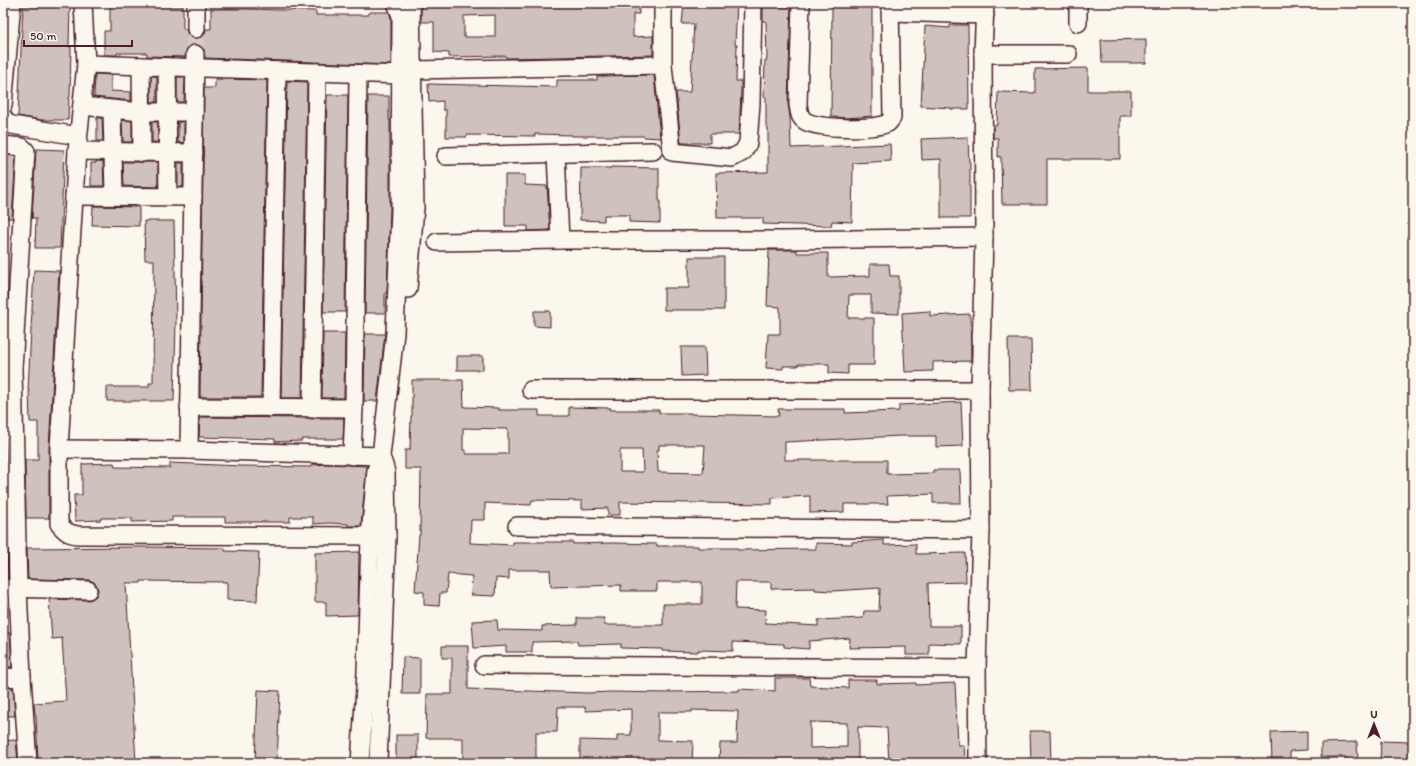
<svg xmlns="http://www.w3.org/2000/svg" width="1416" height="766" font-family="Itim,sans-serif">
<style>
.building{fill:#cfc2bc;stroke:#4a1f2b;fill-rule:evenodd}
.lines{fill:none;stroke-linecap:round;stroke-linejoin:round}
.minor-tunnel{stroke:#d8ccc5;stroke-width:17;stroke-dasharray:17 8;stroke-linecap:butt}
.minor-casing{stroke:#4a1f2b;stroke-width:20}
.minor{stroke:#fbf7ec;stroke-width:17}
</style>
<rect width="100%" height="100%" fill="#fbf7ec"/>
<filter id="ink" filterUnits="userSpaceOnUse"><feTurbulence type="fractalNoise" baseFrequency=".025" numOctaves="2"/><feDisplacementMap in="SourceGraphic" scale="8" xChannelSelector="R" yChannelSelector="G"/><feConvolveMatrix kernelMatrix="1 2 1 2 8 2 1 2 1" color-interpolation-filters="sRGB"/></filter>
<g filter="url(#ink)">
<!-- building -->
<g class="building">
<polygon points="52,3 70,3 69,47 71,47 70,97 69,97 68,120 42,120 18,116 23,6 52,6"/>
<path d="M421 3H639V14H633V37L653 36V55L506 58V56L449 57V53L434 52V22H421ZM495 15V37H464V16Z"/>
<polygon points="684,3 737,3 735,45 737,45 736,81 741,81 741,91 739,134 710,134 710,143 681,143 676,92 690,92 694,24 682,24"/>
<polygon points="832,3 872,3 872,116 847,118 831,117"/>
<polygon points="110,4 183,6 183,29 186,29 188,34 191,38 196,39 201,37 205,34 206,29 211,29 211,9 247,9 316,11 316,15 369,15 369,12 389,12 391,18 391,65 205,58 204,49 200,46 196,44 190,45 187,49 185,57 147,56 147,53 117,53 117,55 104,55 104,31 110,31"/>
<polygon points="763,6 791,7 788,104 790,117 791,148 890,144 891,161 853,163 852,222 832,221 831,226 763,224 763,218 717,218 716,173 768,172 768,128 766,127 766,97 764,97 765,60 767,60 766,21 763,21"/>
<polygon points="950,25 968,25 969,109 951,109 951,108 921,106 925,26 950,28"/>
<polygon points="1146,39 1146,63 1102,63 1101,40"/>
<polygon points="1088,68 1088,91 1131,91 1131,116 1120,116 1120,159 1047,159 1047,204 1002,204 1001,157 998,157 998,138 993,138 993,125 997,125 998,92 1035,93 1035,69"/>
<polygon points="95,74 111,75 111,91 131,92 131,101 94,97"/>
<polygon points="654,75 660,138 644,137 644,136 572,136 572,135 535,134 535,136 467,135 467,137 446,137 446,110 443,110 443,101 429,102 428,84 557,87 557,80 597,80 597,76"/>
<rect x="151" y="76" width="6" height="26"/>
<polygon points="177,77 185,77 184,102 177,102"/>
<polygon points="215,79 267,80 261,397 200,397 204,88 215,88"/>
<polygon points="287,81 307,82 302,398 281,398"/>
<polygon points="327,95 348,95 345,312 323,312"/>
<polygon points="368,96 389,96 389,120 390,120 390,209 387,293 385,293 385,313 365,313"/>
<polygon points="97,118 102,118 103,141 97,141"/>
<polygon points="122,120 132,121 132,142 123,142"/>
<rect x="152" y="122" width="6" height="20"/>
<rect x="178" y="122" width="6" height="21"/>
<polygon points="968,137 969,162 970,162 970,218 941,218 941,159 922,160 921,139"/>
<polygon points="36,149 64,150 60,248 35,248 36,218 32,218"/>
<polygon points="3,155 16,156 12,218 3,218"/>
<polygon points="96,161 103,161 104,186 91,186 91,163 96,163"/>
<polygon points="123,162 158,162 158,187 124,186"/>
<rect x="178" y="163" width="5" height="24"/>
<polygon points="611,167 659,168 659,200 660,200 660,223 629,222 629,215 604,215 604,221 580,220 581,168 611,168"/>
<polygon points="505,175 525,175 525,185 547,186 550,230 528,231 528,226 505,226"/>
<polygon points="93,206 139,207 139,226 92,225"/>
<polygon points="144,221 174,221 176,322 174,401 107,401 107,387 149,387 149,383 153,383 154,260 145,260"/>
<polygon points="769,250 797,250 797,253 828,253 828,277 870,276 870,264 889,264 890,276 899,276 899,314 871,313 871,295 849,295 848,318 874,318 874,365 848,365 848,374 829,373 829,364 798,364 798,366 783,366 783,369 766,368 768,334 780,334 780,307 767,306"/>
<polygon points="689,257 724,257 724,310 664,310 664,288 689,288"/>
<polygon points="34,270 59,271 49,448 49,518 26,518 25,460 38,460 38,422 30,422 29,390 28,390"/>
<polygon points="534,311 550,311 550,327 534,326"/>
<polygon points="930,311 930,316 970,314 971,361 933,362 933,371 905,372 902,313"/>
<polygon points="323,333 345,333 344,398 322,398"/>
<polygon points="365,334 385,334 377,401 364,401"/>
<polygon points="1008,339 1031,339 1032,390 1009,390"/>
<polygon points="681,347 705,347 706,375 682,376"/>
<rect x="457" y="356" width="26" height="14"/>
<path d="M412 380H463L464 407 499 408V410H539V416H569V407L611 408 610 410H659V413H691V414L779 416 778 409H845V413L899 411V405L961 402 963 446 936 447V436H900L785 442V460H887V474L933 473V470H960L961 503H933V494L887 496 888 504H844V512L810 513V496L772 498V504L620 502V515H608V508L582 509V501L532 500 531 505 485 503V520H471L470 543 513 545V542H573V544L613 543 657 544V546H698V548H737V550L816 549V543L852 544V542L884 540V545L916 544V554L965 553 966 582 928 583 929 626H961V644L929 643V655H906V647L849 648 850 638 809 641V649L784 647V644L733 642V651L698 650V652L662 651V649L621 648V644L578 645 577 641 532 642V652H506V646L474 648 472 621 497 620 498 630 542 631V626L577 625V618H604V625H663V604H702V582H657V591H621V585L551 587 550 570H509V579L496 578 495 596 471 595 472 576 448 574 446 593H440L439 606 424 605V592L415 591 419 535H420L421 469H405V450H410L411 416H412ZM463 428 508 429V454H466V450H463ZM659 445H705L703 473 658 472 657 450H659ZM620 450H642L643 472H620ZM736 582H771V589L815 588V590L832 591 880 588 879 611H864L863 618 818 620V626L765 623 766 610 735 609Z"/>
<polygon points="200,417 307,418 312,419 317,418 344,418 343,439 302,439 302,441 275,442 275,439 199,437"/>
<polygon points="114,463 115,467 170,468 170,463 241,466 311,467 311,465 328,464 367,466 361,526 348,526 348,524 330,523 313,524 313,517 290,517 290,522 225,522 225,517 172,517 172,521 132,522 132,518 101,518 101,520 75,521 74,495 82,495 82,464"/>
<rect x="3" y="497" width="3" height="22"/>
<polygon points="140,547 225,548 225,551 259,552 257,601 227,600 227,582 141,581 141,583 126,583 136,763 58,763 57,760 38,761 36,715 35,715 34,703 66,701 62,638 52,639 49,599 88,600 92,599 96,596 98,590 97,586 94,582 89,580 28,579 27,548"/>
<polygon points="3,548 7,548 8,578 3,578"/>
<polygon points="359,552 358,615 326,616 326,602 315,602 315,553"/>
<polygon points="3,633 10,633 12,667 3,667"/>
<path d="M442 646H468V689L588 693 611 692 668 693V692L739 691V689L775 691V678H809L810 686 848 688V680H877V684L916 683V685L955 683 958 745H964L965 763H889L887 728 858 727V763H781V760L734 759V763H719L720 743H737L738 711 692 710V712H658V740L693 741 692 763H580V740L617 741V735H631V709L586 711 585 707H558L557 732H536V763H463V738H426L427 694H452V658H442ZM810 722 847 723V747L810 748Z"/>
<polygon points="403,657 420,658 420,694 402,694"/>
<polygon points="3,687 13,688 15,716 3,716"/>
<polygon points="258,690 280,691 277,763 255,763"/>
<polygon points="1030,731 1050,731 1051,763 1031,763"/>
<polygon points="1307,731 1307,750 1290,751 1290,763 1272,763 1271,732"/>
<rect x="396" y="735" width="22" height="28"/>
<polygon points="16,740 18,763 3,763 3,741"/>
<polygon points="1381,741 1410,742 1410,761 1380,761"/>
<polygon points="1357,742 1358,763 1346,763 1346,757 1321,757 1321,743"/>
</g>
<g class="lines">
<!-- minor-tunnel -->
<polyline class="minor-tunnel" points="195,54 196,29"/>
<!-- minor casing -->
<g class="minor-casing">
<g id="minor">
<path d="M83 3 86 64 77 151 68 292 59 449V524C65 531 68 534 78 535L387 536"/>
<polyline points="663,3 663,65 672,152 732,158 743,152 748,143 751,103 753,3"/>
<path d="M801 3 798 104C799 111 799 117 805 121 820 129 873 130 888 123L892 118 890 3"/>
<polyline points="891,12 985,15"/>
<polyline points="1078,23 1078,3"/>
<polyline points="196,29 196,3"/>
<polyline points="983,54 1068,54"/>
<polyline points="86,64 401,75"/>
<polyline points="141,66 142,153"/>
<path d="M167 67C168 110 167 153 168 196"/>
<polyline points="413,70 663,65"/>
<polyline points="3,106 12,3"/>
<polyline points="82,106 141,112 194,112"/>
<polyline points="112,110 114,196"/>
<polyline points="3,117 7,123 12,125 78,136"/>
<polyline points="3,145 22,147 26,151 13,369 18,588 22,678 28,763"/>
<polyline points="77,151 194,153"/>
<polyline points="556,154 560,240"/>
<polyline points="446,156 653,151"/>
<polyline points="74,196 193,197"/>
<polyline points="437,242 560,240 787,240 984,237"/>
<polyline points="408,289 415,208 411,3"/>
<polyline points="531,390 980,390"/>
<polyline points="189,407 354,408"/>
<polyline points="271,408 277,71"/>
<polyline points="312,409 317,72"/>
<polyline points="59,449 189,450 381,456"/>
<polyline points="189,450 195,54"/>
<polyline points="352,456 354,408 358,74"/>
<polyline points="517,526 981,530"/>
<polyline points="3,588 88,590"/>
<polyline points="484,665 977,668"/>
<polyline points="3,677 22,678"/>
<polyline points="360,763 366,672 370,536 376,470 381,456 395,333 400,209 401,16 396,3"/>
<polyline points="378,763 387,536 386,472 383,462"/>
<polyline points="978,763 977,668 981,530 980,390 984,237 983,54 985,3"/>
</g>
</g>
<!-- minor -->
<use href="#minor" class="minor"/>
</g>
</g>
<!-- margin -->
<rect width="1416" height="766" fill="none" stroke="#fbf7ec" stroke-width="16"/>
<rect x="8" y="8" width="1400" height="750" fill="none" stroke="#4a1f2b" stroke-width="1.5" filter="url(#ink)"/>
<!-- north arrow -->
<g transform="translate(1374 724)" stroke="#fbf7ec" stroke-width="3" paint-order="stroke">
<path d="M0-3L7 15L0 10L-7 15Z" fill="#4a1f2b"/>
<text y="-6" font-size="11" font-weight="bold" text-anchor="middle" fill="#4a1f2b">U</text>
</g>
<!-- scale -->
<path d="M24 40v6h108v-6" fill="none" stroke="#4a1f2b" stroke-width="2"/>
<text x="30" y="40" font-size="12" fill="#4a1f2b" stroke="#fbf7ec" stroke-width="3" paint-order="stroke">50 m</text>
</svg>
